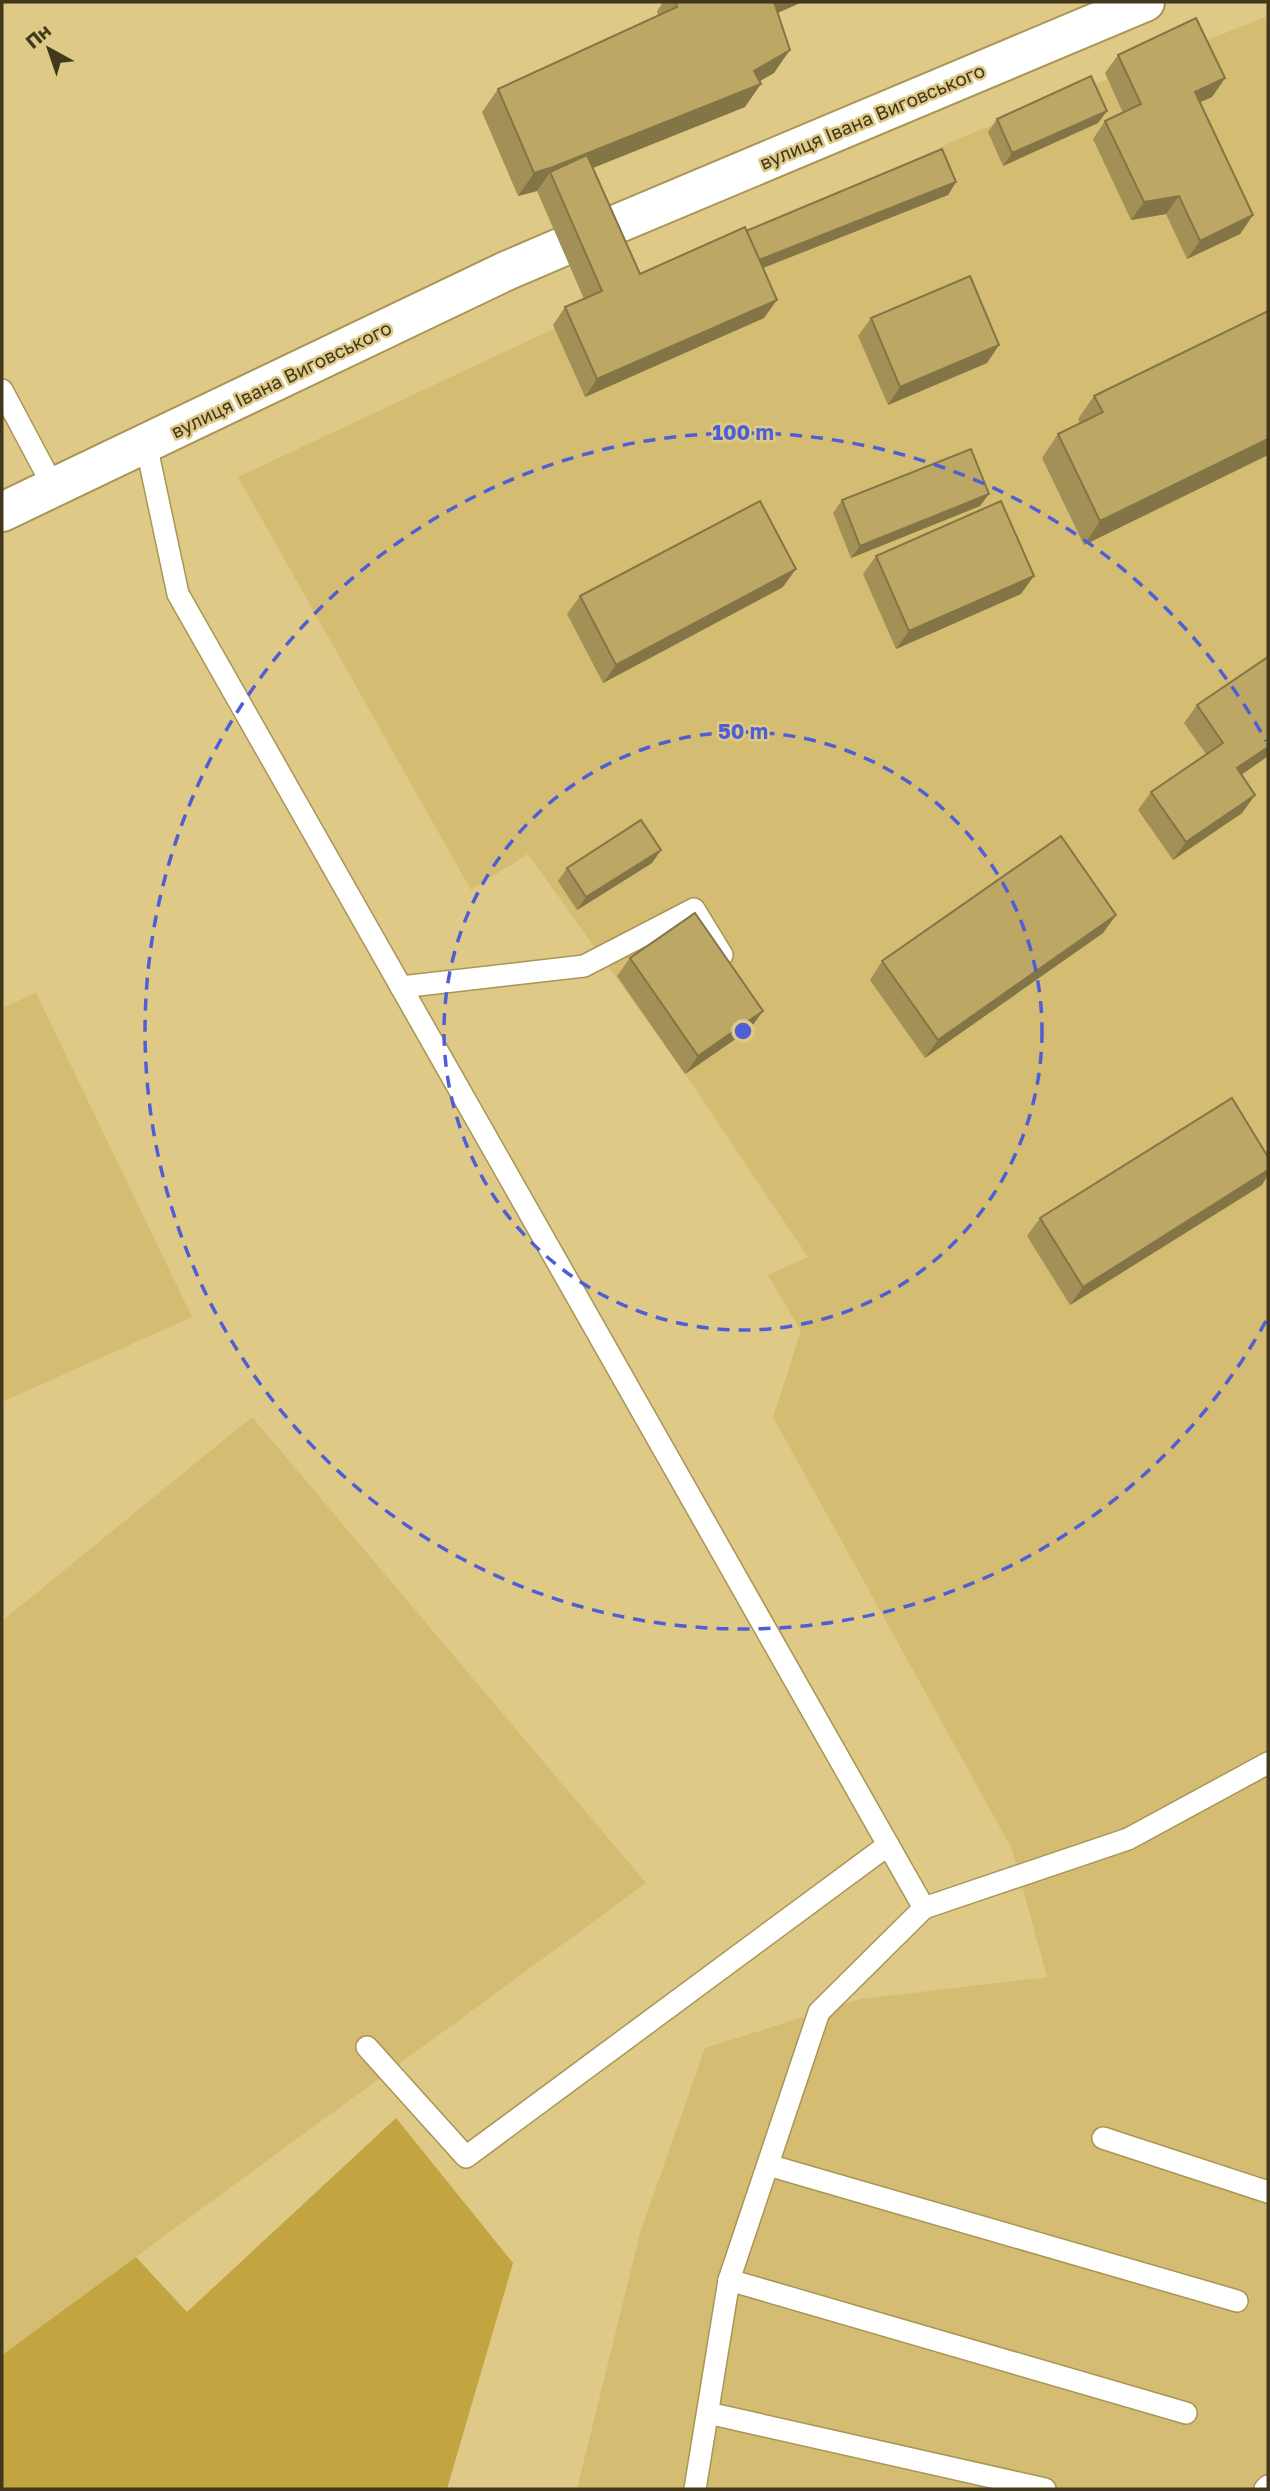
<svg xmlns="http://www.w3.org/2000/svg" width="1270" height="2491" font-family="'Golos Text',sans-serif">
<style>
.built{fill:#d4bd72}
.green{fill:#c2a541}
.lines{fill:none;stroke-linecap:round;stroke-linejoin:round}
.service-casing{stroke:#a99554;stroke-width:24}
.tertiary-casing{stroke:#a99554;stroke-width:42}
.service{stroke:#fff;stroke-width:21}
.tertiary{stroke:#fff;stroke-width:38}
.wall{fill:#a29057}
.shaded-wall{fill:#847547}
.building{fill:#bca765;stroke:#847547;stroke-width:2}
.ring{fill:none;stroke:#4e5fd5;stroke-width:3.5;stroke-dasharray:12 9}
.labels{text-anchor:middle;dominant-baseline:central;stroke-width:5;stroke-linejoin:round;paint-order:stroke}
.street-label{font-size:19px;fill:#41381d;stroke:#dec986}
.centre{fill:#4e5fd5;stroke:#dec986;stroke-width:3.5}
.ring-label{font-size:21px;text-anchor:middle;font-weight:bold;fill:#4e5fd5;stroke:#dec986;stroke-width:5;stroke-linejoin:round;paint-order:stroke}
</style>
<rect width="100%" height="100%" fill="#dec986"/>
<!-- built -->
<g class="built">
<polygon points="1268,16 1268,2489 577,2489 640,2233 705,2048 861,1999 1047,1977 1012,1849 773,1417 801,1331 768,1275 808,1257 685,1074 528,854 471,890 238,477 960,138"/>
<polygon points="36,993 192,1317 2,1402 2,1008"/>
<polygon points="252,1417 646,1883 2,2355 2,1621"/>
</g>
<!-- green -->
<polygon class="green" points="396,2118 513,2263 447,2489 2,2489 2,2355 136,2257 187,2312"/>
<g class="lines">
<!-- service casing -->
<g class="service-casing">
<g id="service">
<polyline points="2,390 54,488"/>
<polyline points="146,444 178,594 924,1908"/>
<polyline points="401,987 584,966 694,909 722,955"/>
<polyline points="367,2047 466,2157 888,1845"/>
<polyline points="1103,2138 1268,2192"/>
<polyline points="768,2165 1237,2301"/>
<polyline points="729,2280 1186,2413"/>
<polyline points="708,2413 1045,2489"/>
<polyline points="695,2489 729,2280 819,2012 924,1908 1128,1839 1268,1763"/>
<polyline points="1265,2489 1268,2486"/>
</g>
</g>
<!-- tertiary casing -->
<g class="tertiary-casing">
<g id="tertiary">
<polyline points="600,231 1145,2"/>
<polyline points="2,512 506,271 562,247"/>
</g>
</g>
<!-- service -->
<use href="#service" class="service"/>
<!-- tertiary -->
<use href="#tertiary" class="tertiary"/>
</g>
<!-- wall -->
<g class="wall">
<polygon points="663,2 802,2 778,13 774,73 760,81 745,107 593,168 640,274 746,231 956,182 948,195 763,268 764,318 585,397 553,325 565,307 584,299 537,191 518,196 482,112 498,89 658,15 657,11"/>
<polygon points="1118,55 1225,78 1212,97 1200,102 1253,215 1240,234 1187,259 1166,214 1131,220 1093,139 1105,121 1123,113 1105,73"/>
<polygon points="1107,111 1098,123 1003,166 988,132 997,119"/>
<polygon points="1268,311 1268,455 1084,545 1042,458 1058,434 1080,423 1078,419 1094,396"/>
<polygon points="871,318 999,345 987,363 888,405 858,336"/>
<polygon points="842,500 980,506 851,558 833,513"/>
<polygon points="876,556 1021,594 896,649 863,574"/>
<polygon points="783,587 603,683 567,614 580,596"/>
<polygon points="1197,705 1268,756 1241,775 1255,795 1242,813 1173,860 1138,810 1151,792 1206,754 1184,723"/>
<polygon points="661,850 652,863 577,910 558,881 567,868"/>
<polygon points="1116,915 1103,933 925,1058 870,980 882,961"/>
<polygon points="630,958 750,1029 685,1074 617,976"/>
<polygon points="1262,1185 1070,1305 1027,1236 1040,1218"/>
</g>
<!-- shaded-wall -->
<g class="shaded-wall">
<polygon points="771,2 802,2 757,22"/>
<polygon points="790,50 774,73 742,91 761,84 745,107 555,183 550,172 537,191 518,196 534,173 754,71"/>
<polygon points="1225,78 1212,97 1182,110 1195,92"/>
<polygon points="1107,111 1098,123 1003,166 1012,153"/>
<polygon points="956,182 948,195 745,275 754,262"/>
<polygon points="1179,196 1166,214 1131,220 1144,202"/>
<polygon points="1253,215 1240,234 1187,259 1200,241"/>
<polygon points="777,300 764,318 585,397 597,379"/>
<polygon points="999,345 987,363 888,405 900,387"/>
<polygon points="1268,439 1268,455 1084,545 1100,521"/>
<polygon points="989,494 980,506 851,558 860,546"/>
<polygon points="796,569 783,587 603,683 616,665"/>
<polygon points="1034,576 1021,594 896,649 909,631"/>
<polygon points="1268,747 1268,756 1224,787 1237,768"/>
<polygon points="1255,795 1242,813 1173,860 1186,842"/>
<polygon points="661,850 652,863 577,910 586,897"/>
<polygon points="1116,915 1103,933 925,1058 938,1040"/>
<polygon points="763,1011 750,1029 685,1074 698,1056"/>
<polygon points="1268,1170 1268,1175 1262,1185 1070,1305 1083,1287"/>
</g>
<!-- building -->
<g class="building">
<polygon points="676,2 774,2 790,50 754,71 761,84 553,167 534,173 498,89 677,7"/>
<polygon points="1196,18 1225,78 1195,92 1253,215 1200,241 1179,196 1144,202 1105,121 1141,104 1118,55"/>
<polygon points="1091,76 1107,111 1012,153 997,119"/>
<polygon points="942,149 956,182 759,260 746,231"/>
<polygon points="587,155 640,274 745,227 777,300 597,379 565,307 602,291 550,172"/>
<polygon points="970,276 999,345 900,387 871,318"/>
<polygon points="1268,311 1268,439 1100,521 1058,434 1103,412 1094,396"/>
<polygon points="971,449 989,494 860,546 842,500"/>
<polygon points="760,501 796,569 616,665 580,596"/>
<polygon points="1001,501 1034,576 909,631 876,556"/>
<polygon points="1268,657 1268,747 1237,768 1255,795 1186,842 1151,792 1223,743 1197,705"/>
<polygon points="641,820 661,850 586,897 567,868"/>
<polygon points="1061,836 1116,915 938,1040 882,961"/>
<polygon points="695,913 763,1011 698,1056 630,958"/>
<polygon points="1232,1098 1268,1157 1268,1170 1083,1287 1040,1218"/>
</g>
<!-- distance rings -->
<g class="ring">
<circle cx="743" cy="1031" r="299"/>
<path d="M1266 1321A598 598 0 1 1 1266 741"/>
</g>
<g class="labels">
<!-- street labels -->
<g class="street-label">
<text transform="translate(872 116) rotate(-23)">вулиця Івана Виговського</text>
<text transform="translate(281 379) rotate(-26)">вулиця Івана Виговського</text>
</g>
</g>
<circle cx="743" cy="1031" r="10" class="centre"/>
<g class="ring-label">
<text x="743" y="440">100 m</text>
<text x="743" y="739">50 m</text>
</g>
<!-- border -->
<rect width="1270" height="2491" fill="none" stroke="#41381d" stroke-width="7"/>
<!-- north arrow -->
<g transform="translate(49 49) rotate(320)" stroke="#dec986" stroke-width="5" paint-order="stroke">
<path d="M0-5L12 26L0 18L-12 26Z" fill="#41381d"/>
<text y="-10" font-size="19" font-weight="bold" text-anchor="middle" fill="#41381d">Пн</text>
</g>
</svg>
